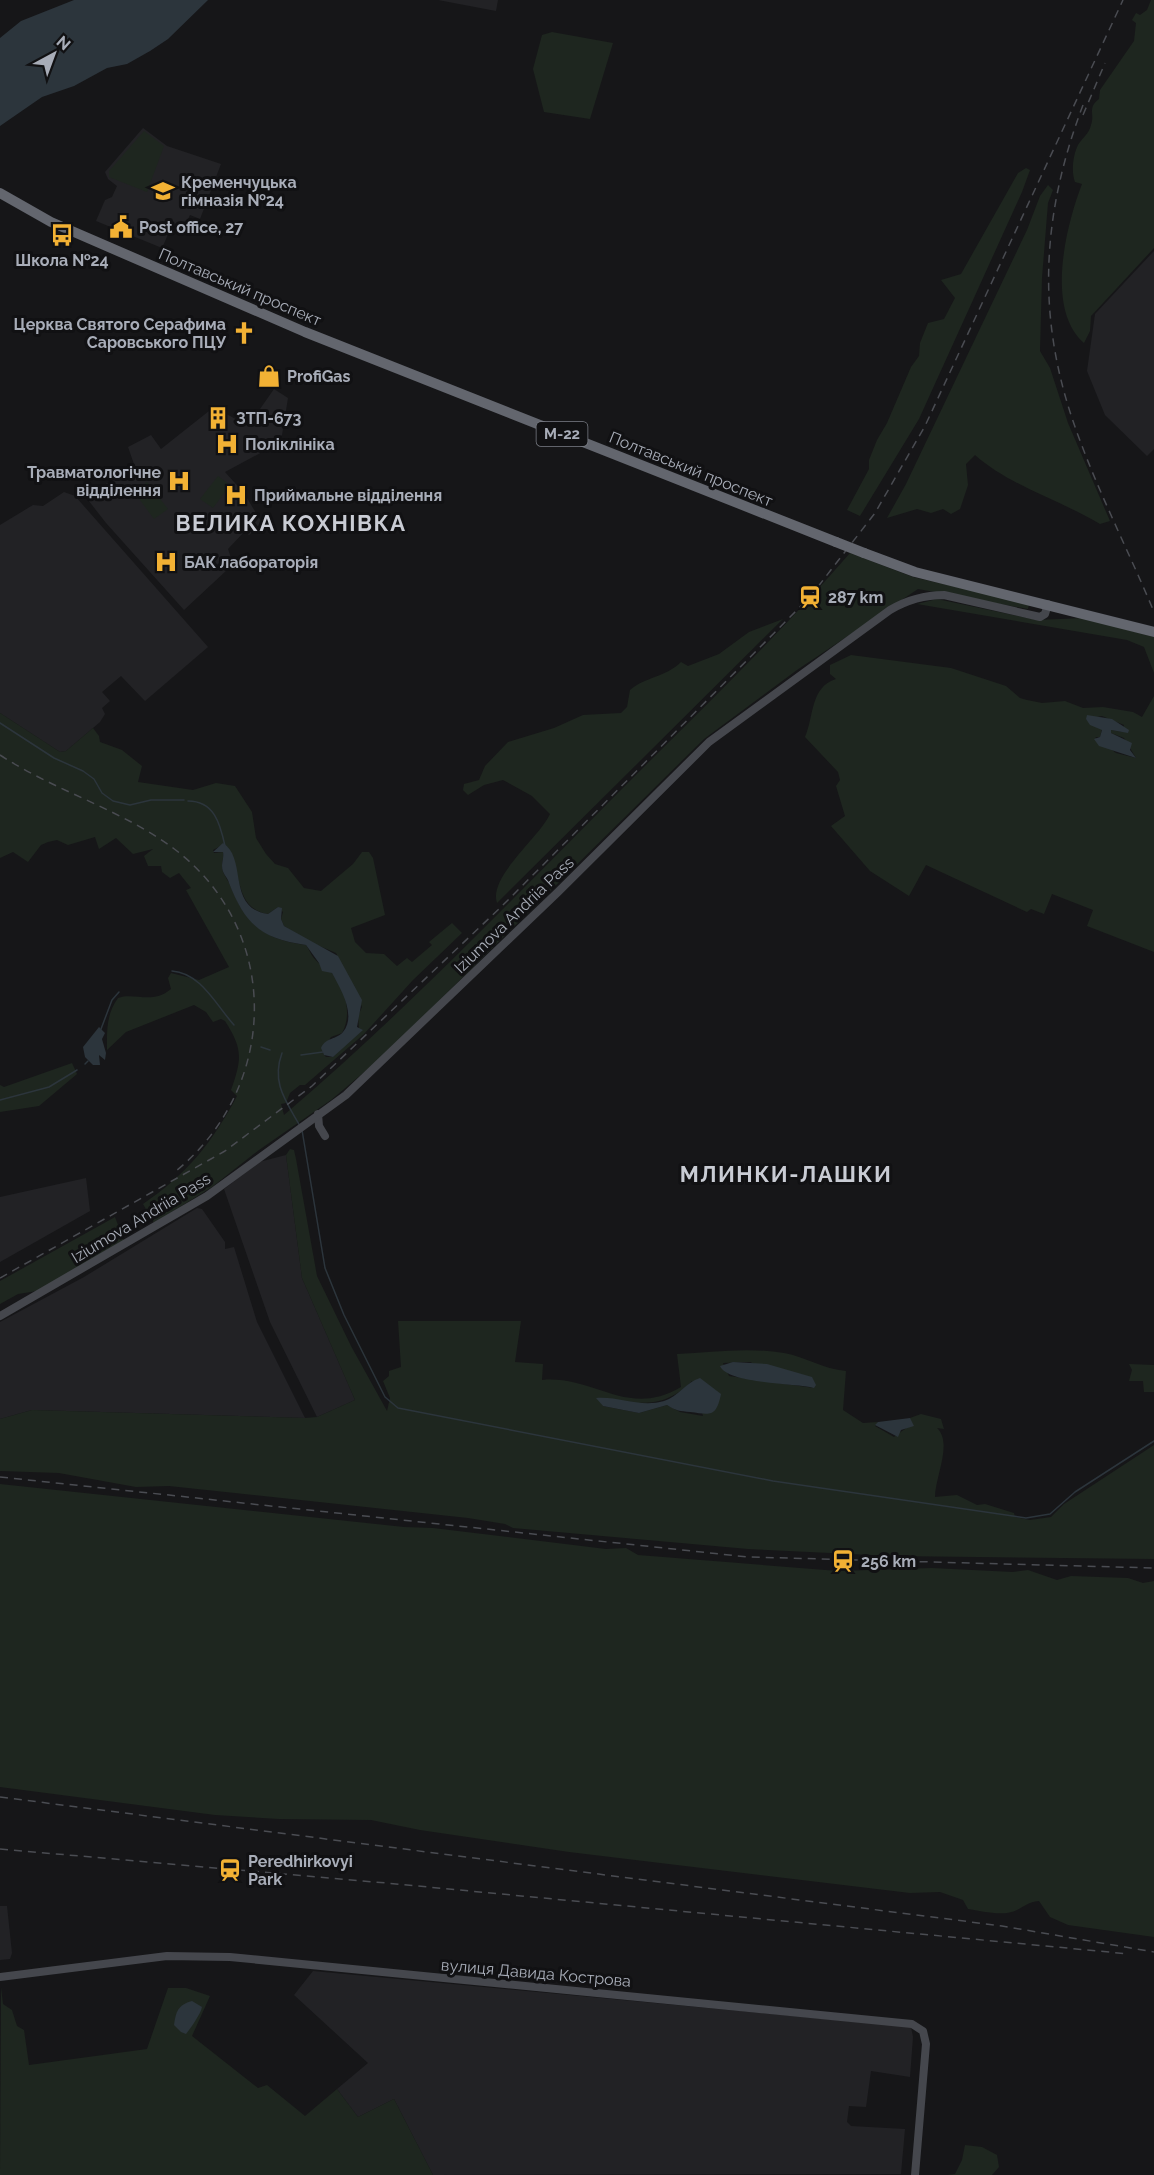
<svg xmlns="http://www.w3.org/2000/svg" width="1154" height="2175" font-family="Raleway,sans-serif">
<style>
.built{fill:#222225}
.green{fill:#1e261f;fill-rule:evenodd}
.water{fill:#2c353c}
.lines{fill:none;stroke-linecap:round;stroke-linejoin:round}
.stream{stroke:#2c353c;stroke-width:1.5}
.secondary{stroke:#45474d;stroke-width:8}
.highway{stroke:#63666e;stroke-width:10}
.rail{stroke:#4a4c52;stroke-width:1.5;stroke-dasharray:8 6;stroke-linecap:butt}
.highway-bridge{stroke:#63666e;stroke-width:10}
.labels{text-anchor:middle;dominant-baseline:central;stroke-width:6;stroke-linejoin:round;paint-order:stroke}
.shield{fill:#111113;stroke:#7b7e86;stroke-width:1.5}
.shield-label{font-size:15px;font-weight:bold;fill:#a8adb8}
.poi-label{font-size:16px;font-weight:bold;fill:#a8adb8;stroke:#111113;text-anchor:start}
.street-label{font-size:16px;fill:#a8adb8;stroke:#111113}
.district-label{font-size:22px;font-weight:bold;letter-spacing:1.5px;fill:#c9ccd4;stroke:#111113}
</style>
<rect width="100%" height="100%" fill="#161618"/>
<!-- built -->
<g class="built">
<polygon points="438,0 498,0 496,11"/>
<polygon points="143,128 167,146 221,164 200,219 190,215 182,232 170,230 162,248 96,221 105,200 112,197 117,186 108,179 105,172"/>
<polygon points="1154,251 1154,449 1147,456 1105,415 1087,371 1095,314"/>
<polygon points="274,389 288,398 282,435 266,450 225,472 244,493 262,523 249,535 245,531 228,549 234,567 227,570 184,610 106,523 85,496 135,467 128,447 151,435 161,449 214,407 248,426"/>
<polygon points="64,492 75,496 208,647 145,701 121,676 102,692 110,701 102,708 105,714 100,722 66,751 60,752 0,713 0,525 33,505 43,506"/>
<polygon points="286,1155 302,1278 355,1400 317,1417 270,1322 224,1189 259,1162"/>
<polygon points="86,1178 90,1211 0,1262 0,1197"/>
<polygon points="197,1208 202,1209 225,1242 225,1249 234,1247 257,1322 305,1418 32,1410 0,1419 0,1322 84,1277"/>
<polygon points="0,1906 7,1906 12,1953 10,1959 0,1960"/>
<polygon points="313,1971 911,2027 913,2037 910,2077 871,2071 866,2107 849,2106 847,2122 851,2126 905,2129 901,2174 433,2175 394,2099 358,2117 337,2089 368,2063 294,1995"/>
</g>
<!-- green -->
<g class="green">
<path d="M1151 0H1154V248L1091 316 1090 331 1084 343C1045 309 1066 226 1082 184L1075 182C1071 172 1073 155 1078 145 1082 138 1089 134 1091 125 1095 114 1087 108 1099 99L1100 90 1134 41 1136 23 1132 20 1136 13 1140 15 1147 10Z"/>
<polygon points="552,32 613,43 590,119 544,112 533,69 542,35"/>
<polygon points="144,131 164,146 147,192 109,177 109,171"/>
<polygon points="1026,168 1030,170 1022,192 919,419 860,516 847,510 869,469 869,460 877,440 887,423 911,367 919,356 920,343 928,323 944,319 955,298 941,280 961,274 1018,173"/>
<path d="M1048 185 1053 190 1048 203 1042 278 1040 351 1050 368 1068 423 1110 521 1100 524C1060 500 1010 486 975 455L966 464 968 485 960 509 951 514 943 509 931 513 917 509 887 518 906 484 1027 230 1040 196Z"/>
<polygon points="218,476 230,485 213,508 200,499"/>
<polygon points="147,482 168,509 154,519 134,492"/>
<path d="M850 553 913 577 1029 604 1028 609 918 589 797 670 704 739 381 1058 331 1100 259 1150 212 1187 154 1223 143 1204C187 1174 212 1143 237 1096L231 1090C242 1059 243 1049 225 1021L221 1019 213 1022 206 1012 194 1005 126 1032 107 1050C107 1030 106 1015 118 998 135 992 152 1005 171 989L168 978 171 973 199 980 229 967 186 890 191 888 179 873 170 878 162 872 161 866H148L144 856 153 849 133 854 116 838 99 849 95 837 68 845 57 840 48 842 41 845 28 862 13 852 0 858V713L60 752 66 751 93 728 99 736 100 742 122 750 142 766 138 782 193 790 216 783 235 786 252 812 256 838 266 854 275 864 288 868 304 888 321 891 353 864 362 852H369L373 858 385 915 351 928 355 942 366 953 384 954 397 966 407 958 412 962 432 945 429 942 452 923 462 933 413 980 364 1034 305 1085H300L290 1093 286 1103 281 1104 284 1115C398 1018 502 910 607 804 689 721 774 641 850 553ZM224 844C244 865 231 908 268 914L278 907 283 912 281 919 284 926 310 942 336 953 362 1007 358 1016 359 1029 333 1057H326L322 1052 331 1037 342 1033C352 1015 346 991 334 975 328 969 318 964 313 957 310 953 309 949 306 945 266 940 246 925 231 887 228 879 222 874 222 866 222 861 224 857 223 852L214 853 213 850Z"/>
<polygon points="937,599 1037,620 1083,618 1154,637 1154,673 1144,647 1127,640 917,604"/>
<path d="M783 619 497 903C488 877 539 838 550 814L532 796 503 780 484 785 468 795 463 790 464 784 479 780 485 766 508 742 554 728 583 715 621 713 627 707 630 690C645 677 666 677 681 662L688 666 719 654 749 632Z"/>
<path d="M851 655 951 668 1006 686 1020 698 1027 700 1042 703 1065 701 1083 708 1103 707 1133 712 1142 717 1154 696V952L1087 926 1093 910 1052 894 1044 914 1031 909 1027 912 926 865 909 896 870 871 831 826 845 816 836 786 840 780 838 772 805 737C814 717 810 687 836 679L830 674V665ZM1102 716 1124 725 1122 732 1111 730V733L1124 738 1136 758 1116 753 1095 737H1100L1102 729 1086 719Z"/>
<polygon points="72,1063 77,1074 39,1106 0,1112 0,1085 4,1087"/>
<path d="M290 1149 294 1150 296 1159 317 1276 351 1346 387 1411 390 1398 383 1381 389 1376V1371L401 1367 398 1321H521L515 1362 543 1364 542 1380C594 1375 627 1419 681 1387L677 1354C712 1352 749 1347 784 1353 806 1357 823 1369 846 1371L843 1410 863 1423 878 1422 875 1426 894 1437 909 1426 910 1418 921 1414 941 1419 944 1429 937 1428C953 1443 935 1477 935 1497L957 1495 977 1505 985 1504 1014 1513 1015 1517 1030 1520 1051 1517 1064 1504 1154 1445V1559L893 1556 748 1549 513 1528 505 1524 468 1518 169 1486 136 1487 59 1473 0 1471V1419L32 1410 305 1418 317 1417 355 1400 302 1278 286 1155ZM750 1362 814 1388 729 1376 723 1363ZM692 1381 703 1416 680 1412 667 1405 639 1413 603 1406 601 1403C639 1400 661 1412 692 1381Z"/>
<polygon points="115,1217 124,1241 37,1291 18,1294 0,1304 0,1281"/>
<polygon points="1129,1364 1154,1365 1154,1392 1144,1392 1143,1381 1129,1381 1132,1370"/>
<path d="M0 1484 404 1527 433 1528 606 1549 626 1548 638 1555 838 1571 932 1568 1013 1572 1028 1570 1057 1580 1071 1576 1128 1578 1143 1583 1154 1581V1937L1068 1925 1050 1917 1039 1901C1028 1902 1025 1906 1017 1910 1004 1917 982 1911 968 1909L963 1900 940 1892 910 1893 569 1852 420 1830 371 1820 279 1819 215 1815 0 1787Z"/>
<polygon points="1,1987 3,2004 12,2010 17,2026 24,2030 29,2065 147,2049 168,1988 186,1988 210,1996 192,2036 258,2088 267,2085 305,2116 337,2089 358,2117 394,2099 433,2175 0,2175"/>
<polygon points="965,2145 982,2147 997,2155 999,2167 992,2175 947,2175 955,2174 962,2160"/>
</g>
<!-- water -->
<g class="water">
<polygon points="74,0 208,0 168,39 150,51 127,64 107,68 74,86 42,97 0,126 0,38 21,21"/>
<polygon points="1087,715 1112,719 1129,730 1128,733 1111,730 1111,733 1132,743 1130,750 1136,758 1099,746 1094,739 1100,737 1102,730 1090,725 1086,719"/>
<path d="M223 843C248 859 226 908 268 914L278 907 282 908 281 919 284 926 338 956 362 1000 357 1027 363 1030 333 1057 324 1055 321 1048C326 1037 336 1040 343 1032 357 1015 340 988 332 973L322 971 319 963 306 945C261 939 245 924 229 883 227 876 222 874 222 866 222 861 224 857 223 852H213Z"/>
<polygon points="99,1027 105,1033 102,1039 106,1053 105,1060 99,1055 100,1065 93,1065 85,1057 83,1047"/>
<path d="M733 1362 767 1364 812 1377 816 1385 814 1388C795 1383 728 1384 720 1366Z"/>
<path d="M700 1378 721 1394C716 1419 709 1414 690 1412 680 1411 676 1411 667 1405L639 1413 603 1406 596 1398C619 1396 640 1408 664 1401 678 1397 686 1382 700 1378Z"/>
<polygon points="910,1418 914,1426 901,1430 898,1437 875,1425 878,1422"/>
<path d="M192 2001 202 2007C201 2013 191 2028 186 2034L181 2032 174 2025C176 2011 178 2005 192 2001Z"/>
</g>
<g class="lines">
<!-- stream -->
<g class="stream">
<polyline points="0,723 54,758 83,771 94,779 102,793 113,801 130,805 151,800 184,800"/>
<path d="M188 801C214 801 220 823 225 846"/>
<path d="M172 971C201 973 216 1005 234 1025"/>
<polyline points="101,1029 112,1000 119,992"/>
<polyline points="261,1047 270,1050"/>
<path d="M282 1053C271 1083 286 1101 300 1126"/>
<polyline points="301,1055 323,1052"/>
<polyline points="85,1064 88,1061"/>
<polyline points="0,1100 49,1087 77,1070"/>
<polyline points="302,1130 325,1268 344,1315 385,1397 398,1408 773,1481 1026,1518 1050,1514 1075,1492 1154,1441"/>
</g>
<!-- secondary -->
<g class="secondary">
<polyline points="318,1114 319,1126 325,1136"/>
<path d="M0 1316 207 1196 346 1095 558 892 709 742 890 610C907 600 924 595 944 595L1040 617 1045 614 1048 604"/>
<polyline points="0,1977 167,1956 230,1957 912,2024 923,2031 926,2044 915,2175"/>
</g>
<!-- highway -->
<g class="highway">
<polyline points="0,193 51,222 305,332 836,542"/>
<polyline points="864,553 915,572 1154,632"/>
</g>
<!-- rail -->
<g class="rail">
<path d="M1083 105C1043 211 1036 310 1072 418 1094 484 1127 547 1154 612"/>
<polyline points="1083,115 1105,63"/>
<path d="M0 755C55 791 120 809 173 848 282 929 280 1086 176 1171"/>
<polyline points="0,1278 225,1151 312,1086 500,908 810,597 875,513 925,426 1123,0"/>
<polyline points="0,1477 748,1557 1154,1568"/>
<polyline points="0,1797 1002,1926 1154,1952"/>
<polyline points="0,1849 386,1883 1129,1954"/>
</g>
<!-- highway-bridge -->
<polyline class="highway-bridge" points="836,542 864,553"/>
</g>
<!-- icons -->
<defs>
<g id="school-bare" transform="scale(1.8)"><path d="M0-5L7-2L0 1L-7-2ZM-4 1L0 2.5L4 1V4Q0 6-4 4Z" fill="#f2b134" stroke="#111113" stroke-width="2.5" paint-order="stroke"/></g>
<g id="civic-bare" transform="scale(1.8)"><path d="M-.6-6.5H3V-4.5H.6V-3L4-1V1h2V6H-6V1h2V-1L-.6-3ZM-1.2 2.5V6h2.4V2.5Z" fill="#f2b134" stroke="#111113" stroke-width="2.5" paint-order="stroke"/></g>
<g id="bus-bare" transform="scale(1.8)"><path d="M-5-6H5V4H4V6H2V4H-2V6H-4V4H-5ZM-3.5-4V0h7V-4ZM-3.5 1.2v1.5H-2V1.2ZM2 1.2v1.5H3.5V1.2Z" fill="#f2b134" stroke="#111113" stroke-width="2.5" paint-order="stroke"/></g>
<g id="church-bare" transform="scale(1.8)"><path d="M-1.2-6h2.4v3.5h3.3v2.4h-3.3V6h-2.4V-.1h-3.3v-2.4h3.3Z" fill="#f2b134" stroke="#111113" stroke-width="2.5" paint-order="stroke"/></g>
<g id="shop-bare" transform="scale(1.8)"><path d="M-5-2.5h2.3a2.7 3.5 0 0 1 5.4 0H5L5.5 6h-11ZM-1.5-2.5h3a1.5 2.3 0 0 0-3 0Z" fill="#f2b134" stroke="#111113" stroke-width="2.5" paint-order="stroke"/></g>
<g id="building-bare" transform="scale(1.8)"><path d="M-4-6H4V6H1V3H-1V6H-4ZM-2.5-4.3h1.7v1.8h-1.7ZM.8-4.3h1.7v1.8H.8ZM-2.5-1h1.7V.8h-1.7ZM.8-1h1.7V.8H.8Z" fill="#f2b134" stroke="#111113" stroke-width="2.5" paint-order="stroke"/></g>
<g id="hospital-bare" transform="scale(1.8)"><path d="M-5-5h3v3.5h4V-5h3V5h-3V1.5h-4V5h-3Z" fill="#f2b134" stroke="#111113" stroke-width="2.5" paint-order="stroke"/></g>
<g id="station-bare" transform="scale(1.8)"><path d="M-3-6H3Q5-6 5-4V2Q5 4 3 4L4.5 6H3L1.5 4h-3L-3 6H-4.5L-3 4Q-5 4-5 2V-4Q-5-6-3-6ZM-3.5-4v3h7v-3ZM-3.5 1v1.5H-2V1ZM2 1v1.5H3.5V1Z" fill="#f2b134" stroke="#111113" stroke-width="2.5" paint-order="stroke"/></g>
</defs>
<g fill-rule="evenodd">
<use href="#school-bare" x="163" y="191"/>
<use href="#civic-bare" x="121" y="227"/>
<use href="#bus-bare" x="62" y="235"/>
<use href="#church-bare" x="244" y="333"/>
<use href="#shop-bare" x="269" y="376"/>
<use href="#building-bare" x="218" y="418"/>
<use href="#hospital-bare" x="227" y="444"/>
<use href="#hospital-bare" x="179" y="481"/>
<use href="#hospital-bare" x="236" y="495"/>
<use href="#hospital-bare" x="166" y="562"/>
<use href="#station-bare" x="810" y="597"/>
<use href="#station-bare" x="843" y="1561"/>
<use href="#station-bare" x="230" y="1870"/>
</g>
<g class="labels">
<!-- shield labels -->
<rect class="shield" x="536.5" y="422" width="51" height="24" rx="4.5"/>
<g class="shield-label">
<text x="562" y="434">М-22</text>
</g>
<!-- poi labels -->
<g class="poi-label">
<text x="181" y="182">Кременчуцька<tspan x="181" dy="18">гімназія №24</tspan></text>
<text x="139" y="227">Post office, 27</text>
<text x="62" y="260" text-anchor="middle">Школа №24</text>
<text x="226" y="324" text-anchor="end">Церква Святого Серафима<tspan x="226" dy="18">Саровського ПЦУ</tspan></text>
<text x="287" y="376">ProfiGas</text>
<text x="236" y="418">ЗТП-673</text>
<text x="245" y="444">Поліклініка</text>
<text x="161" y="472" text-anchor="end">Травматологічне<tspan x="161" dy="18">відділення</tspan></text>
<text x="254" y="495">Приймальне відділення</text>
<text x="184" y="562">БАК лабораторія</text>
<text x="828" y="597">287 km</text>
<text x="861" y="1561">256 km</text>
<text x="248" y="1861">Peredhirkovyi<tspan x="248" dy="18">Park</tspan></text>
</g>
<!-- street labels -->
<g class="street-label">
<text transform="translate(240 287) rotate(23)">Полтавський проспект</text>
<text transform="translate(691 469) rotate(22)">Полтавський проспект</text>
<text transform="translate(514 915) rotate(-44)">Iziumova Andriia Pass</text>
<text transform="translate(141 1218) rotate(-31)">Iziumova Andriia Pass</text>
<text transform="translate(536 1973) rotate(5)">вулиця Давида Кострова</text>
</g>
<!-- district labels -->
<g class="district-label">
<text x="291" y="523">ВЕЛИКА КОХНІВКА</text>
<text x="786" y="1174">МЛИНКИ-ЛАШКИ</text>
</g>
</g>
<!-- north arrow -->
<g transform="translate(54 54) rotate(41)" stroke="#111113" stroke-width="4.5" paint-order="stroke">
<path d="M0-4.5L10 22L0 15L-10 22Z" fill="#a8adb8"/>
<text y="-9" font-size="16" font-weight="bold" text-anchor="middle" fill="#a8adb8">N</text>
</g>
</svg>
